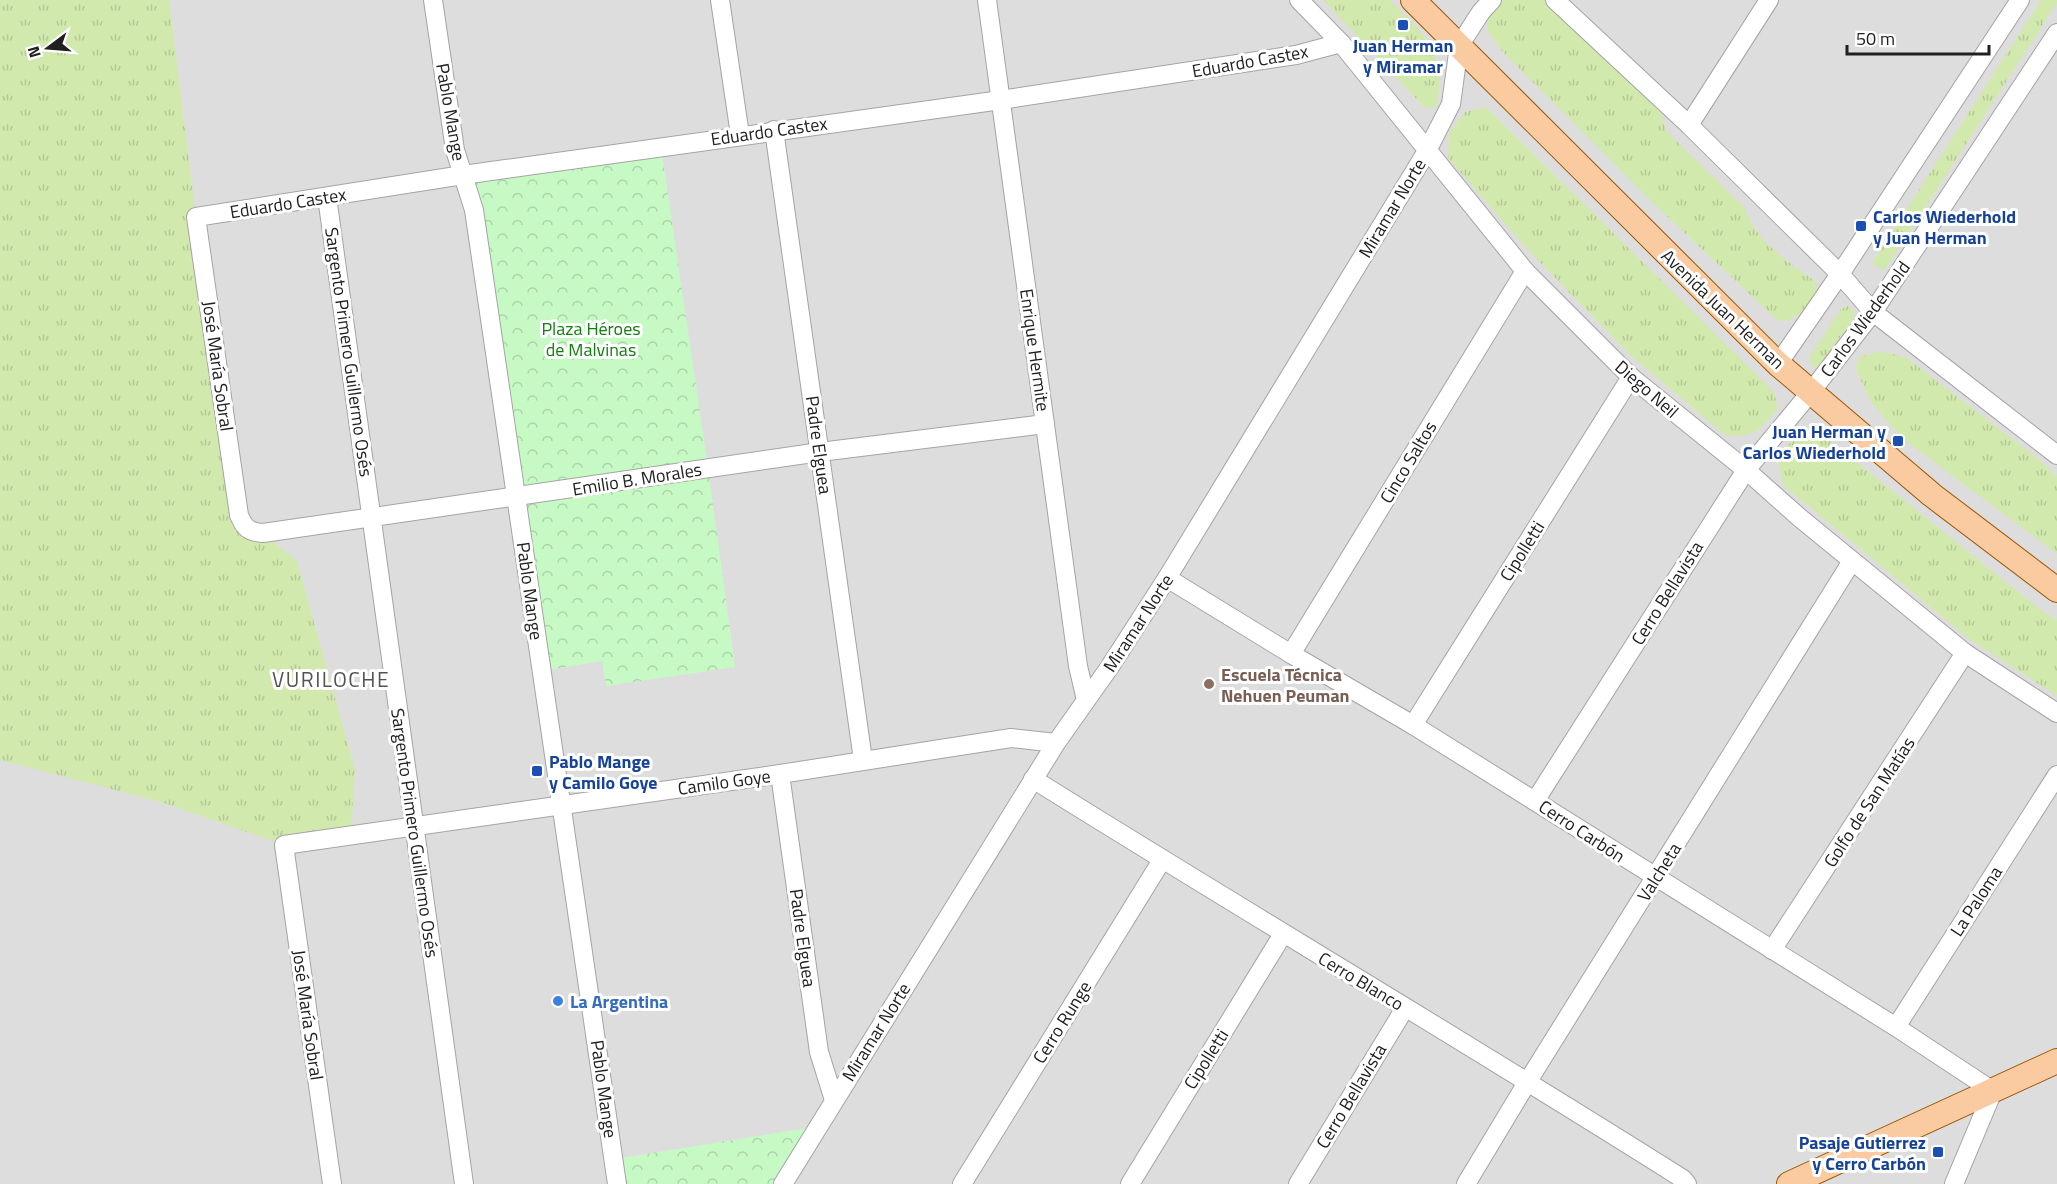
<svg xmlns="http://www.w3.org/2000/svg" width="2057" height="1184" font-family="'Titillium Web',sans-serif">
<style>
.residential{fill:#dedddd}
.grass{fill:url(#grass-tufts)}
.park{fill:url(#park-crowns)}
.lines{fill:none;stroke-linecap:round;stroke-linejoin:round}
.minor-casing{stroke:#a4a4a4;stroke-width:20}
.major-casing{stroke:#995602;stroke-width:26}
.minor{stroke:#fff;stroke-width:18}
.major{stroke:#facaa1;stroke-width:24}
.transit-dot{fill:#1a4fb4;stroke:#fff;stroke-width:2}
.education-dot{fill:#8d6e63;stroke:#fff;stroke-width:2}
.shop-dot{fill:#3f7fe0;stroke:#fff;stroke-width:2}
.labels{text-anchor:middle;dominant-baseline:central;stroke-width:6;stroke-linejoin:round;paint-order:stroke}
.transit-label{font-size:18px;font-weight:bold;fill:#164399;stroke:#fff;text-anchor:start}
.street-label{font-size:18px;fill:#202020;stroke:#fff}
.park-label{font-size:18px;fill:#117e0d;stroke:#fff}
.education-label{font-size:18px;font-weight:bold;fill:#785e54;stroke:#fff;text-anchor:start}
.shop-label{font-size:18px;font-weight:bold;fill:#366cbe;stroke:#fff;text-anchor:start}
.quarter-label{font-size:21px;letter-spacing:1.5px;fill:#535353;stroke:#fff}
</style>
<defs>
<pattern id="grass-tufts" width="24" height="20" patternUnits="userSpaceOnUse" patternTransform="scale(1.5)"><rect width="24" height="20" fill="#d2e9ae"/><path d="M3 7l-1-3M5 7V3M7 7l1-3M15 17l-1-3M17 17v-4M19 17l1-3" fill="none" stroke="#b4c895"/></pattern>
<pattern id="park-crowns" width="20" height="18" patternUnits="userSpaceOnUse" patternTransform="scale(1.5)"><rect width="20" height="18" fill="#c7f9c5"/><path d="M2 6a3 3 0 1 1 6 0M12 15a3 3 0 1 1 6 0" fill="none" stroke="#abd5a9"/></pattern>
</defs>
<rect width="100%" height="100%" fill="#f0ece7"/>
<!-- residential -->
<rect class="residential" x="0" y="0" width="2057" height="1184"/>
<!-- grass -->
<g class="grass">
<polygon points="0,0 169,0 196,217 239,515 297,561 355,770 351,835 284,845 164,803 0,760"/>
<path d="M1323 0H1390C1425 34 1449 56 1436 108L1424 107Z"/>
<path d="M1501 0H1546L1659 107 1666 131 1745 208C1755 242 1789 262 1816 282L1817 294C1804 309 1799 321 1778 321L1653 203 1500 49 1487 30 1489 11Z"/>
<polygon points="2041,0 2057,0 2057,3 1884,271 1872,263"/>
<path d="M1486 107 1774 392 1778 408C1760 430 1755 438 1725 435L1631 356 1527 249 1448 158 1449 133 1465 112Z"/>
<polygon points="1847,306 1854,310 1854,318 1820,365 1814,368 1809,361 1811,354 1841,309"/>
<polygon points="1882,351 1907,358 2037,458 2057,477 2057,554 1903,439 1870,401 1855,367 1861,356"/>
<path d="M1819 432 2041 610 2057 620V696L1968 638 1784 486C1783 480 1779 473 1779 467 1780 442 1799 436 1819 432Z"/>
</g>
<!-- park -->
<g class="park">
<polygon points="661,147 708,468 735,667 606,686 602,661 542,671 463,175"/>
<polygon points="807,1128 774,1184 624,1184 621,1158"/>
</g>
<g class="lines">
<!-- minor casing -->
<g class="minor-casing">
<g id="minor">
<polyline points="433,0 455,150 474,210 617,1184"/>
<polyline points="720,0 740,135"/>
<polyline points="987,0 1078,666 1086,700"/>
<polyline points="1299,0 1341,43 1525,271 1631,377 1746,470 1800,518 1965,653 2057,713"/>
<polyline points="1555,0 1689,125 1840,274 1873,312 2057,455"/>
<polyline points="1689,125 1769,0"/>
<polyline points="774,130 863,760"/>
<polyline points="327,197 464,1184"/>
<polyline points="1778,364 1840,274 2020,0"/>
<path d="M1045 424 820 452 263 533C249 532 244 528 239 515L196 217 463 175 1001 100 1296 55 1341 43"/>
<polyline points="1167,578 1291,654 1413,725 1896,1027 1993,1091 1954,1184"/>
<polyline points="1291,654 1525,271"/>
<polyline points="1413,725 1631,377"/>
<polyline points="780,774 819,1052 834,1100"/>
<path d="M1033 779C1249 914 1468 1043 1683 1179L1687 1184"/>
<polyline points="1535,801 1746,470 1810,393 1873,312 2057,33"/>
<polyline points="1772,950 1965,653"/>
<polyline points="1896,1027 2057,775"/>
<polyline points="332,1184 284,845 780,774 1011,738 1056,743"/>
<polyline points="783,1184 1056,743 1109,668 1167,578 1427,151 1451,104 1459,46 1481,12 1492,0"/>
<polyline points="962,1184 1162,860"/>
<polyline points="1130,1184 1283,934"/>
<polyline points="1298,1184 1405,1008"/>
<polyline points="1466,1184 1528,1081 1852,561"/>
</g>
</g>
<!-- major casing -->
<g class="major-casing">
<g id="major">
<polyline points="1413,0 1778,364 1932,495 2057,590"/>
<polyline points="1789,1184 2057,1061"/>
</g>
</g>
<!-- minor -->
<use href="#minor" class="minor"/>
<!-- major -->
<use href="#major" class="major"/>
</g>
<!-- markers -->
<g class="transit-dot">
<rect x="1397" y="19" width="12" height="12" rx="3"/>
<rect x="1855" y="220" width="12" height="12" rx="3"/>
<rect x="1892" y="435" width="12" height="12" rx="3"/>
<rect x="531" y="765" width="12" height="12" rx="3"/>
<rect x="1932" y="1146" width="12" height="12" rx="3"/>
</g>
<circle class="education-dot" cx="1209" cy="684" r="6"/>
<circle class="shop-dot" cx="558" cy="1001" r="6"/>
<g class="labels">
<!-- transit labels -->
<g class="transit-label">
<text x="1403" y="45" text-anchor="middle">Juan Herman<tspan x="1403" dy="21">y Miramar</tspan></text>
<text x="1873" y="216">Carlos Wiederhold<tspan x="1873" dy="21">y Juan Herman</tspan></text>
<text x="1886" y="431" text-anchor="end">Juan Herman y<tspan x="1886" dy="21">Carlos Wiederhold</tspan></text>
<text x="549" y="761">Pablo Mange<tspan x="549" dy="21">y Camilo Goye</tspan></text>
<text x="1926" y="1142" text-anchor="end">Pasaje Gutierrez<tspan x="1926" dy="21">y Cerro Carbón</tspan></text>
</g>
<!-- street labels -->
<g class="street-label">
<text transform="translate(1250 61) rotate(-10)">Eduardo Castex</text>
<text transform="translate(451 112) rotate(80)">Pablo Mange</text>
<text transform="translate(769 131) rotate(-8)">Eduardo Castex</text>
<text transform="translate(288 203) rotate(-9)">Eduardo Castex</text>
<text transform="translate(1392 208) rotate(-59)">Miramar Norte</text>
<text transform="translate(1723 309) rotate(44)">Avenida Juan Herman</text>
<text transform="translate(1865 319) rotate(-54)">Carlos Wiederhold</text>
<text transform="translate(1035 350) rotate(82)">Enrique Hermite</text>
<text transform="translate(349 352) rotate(82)">Sargento Primero Guillermo Osés</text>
<text transform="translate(218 366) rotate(82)">José María Sobral</text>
<text transform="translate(1647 389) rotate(41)">Diego Neil</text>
<text transform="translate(819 445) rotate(82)">Padre Elguea</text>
<text transform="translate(1408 462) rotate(-59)">Cinco Saltos</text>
<text transform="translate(637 479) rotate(-9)">Emilio B. Morales</text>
<text transform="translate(1522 551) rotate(-58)">Cipolletti</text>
<text transform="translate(530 591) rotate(82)">Pablo Mange</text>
<text transform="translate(1667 593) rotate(-58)">Cerro Bellavista</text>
<text transform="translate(1138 623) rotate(-57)">Miramar Norte</text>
<text transform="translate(724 782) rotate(-8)">Camilo Goye</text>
<text transform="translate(1869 802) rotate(-57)">Golfo de San Matías</text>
<text transform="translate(1582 831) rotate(33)">Cerro Carbón</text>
<text transform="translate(415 833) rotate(82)">Sargento Primero Guillermo Osés</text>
<text transform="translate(1659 872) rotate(-58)">Valcheta</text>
<text transform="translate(1976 901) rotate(-57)">La Paloma</text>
<text transform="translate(803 938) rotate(82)">Padre Elguea</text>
<text transform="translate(1361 981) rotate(31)">Cerro Blanco</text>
<text transform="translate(308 1015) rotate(82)">José María Sobral</text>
<text transform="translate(1062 1022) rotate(-58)">Cerro Runge</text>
<text transform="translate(876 1032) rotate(-58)">Miramar Norte</text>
<text transform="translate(1206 1059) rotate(-58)">Cipolletti</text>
<text transform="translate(604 1089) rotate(82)">Pablo Mange</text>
<text transform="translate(1351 1096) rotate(-59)">Cerro Bellavista</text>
</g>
<!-- park labels -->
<g class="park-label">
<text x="591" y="328">Plaza Héroes<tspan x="591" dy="21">de Malvinas</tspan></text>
</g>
<!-- education labels -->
<g class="education-label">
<text x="1221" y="674">Escuela Técnica<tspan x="1221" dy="21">Nehuen Peuman</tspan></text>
</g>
<!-- shop labels -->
<g class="shop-label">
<text x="570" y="1001">La Argentina</text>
</g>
<!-- quarter labels -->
<g class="quarter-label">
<text x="331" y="679">VURILOCHE</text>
</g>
</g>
<!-- north arrow -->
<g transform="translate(48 48) rotate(254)" stroke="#ffffff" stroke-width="4.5" paint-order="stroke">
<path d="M0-4.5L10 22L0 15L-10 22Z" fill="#202020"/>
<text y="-9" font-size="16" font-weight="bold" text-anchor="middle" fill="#202020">N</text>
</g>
<!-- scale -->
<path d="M1847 45v9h142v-9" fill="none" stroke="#202020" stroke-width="3"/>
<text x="1856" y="45" font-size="18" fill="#202020" stroke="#ffffff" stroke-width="4.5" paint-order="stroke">50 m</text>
</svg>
